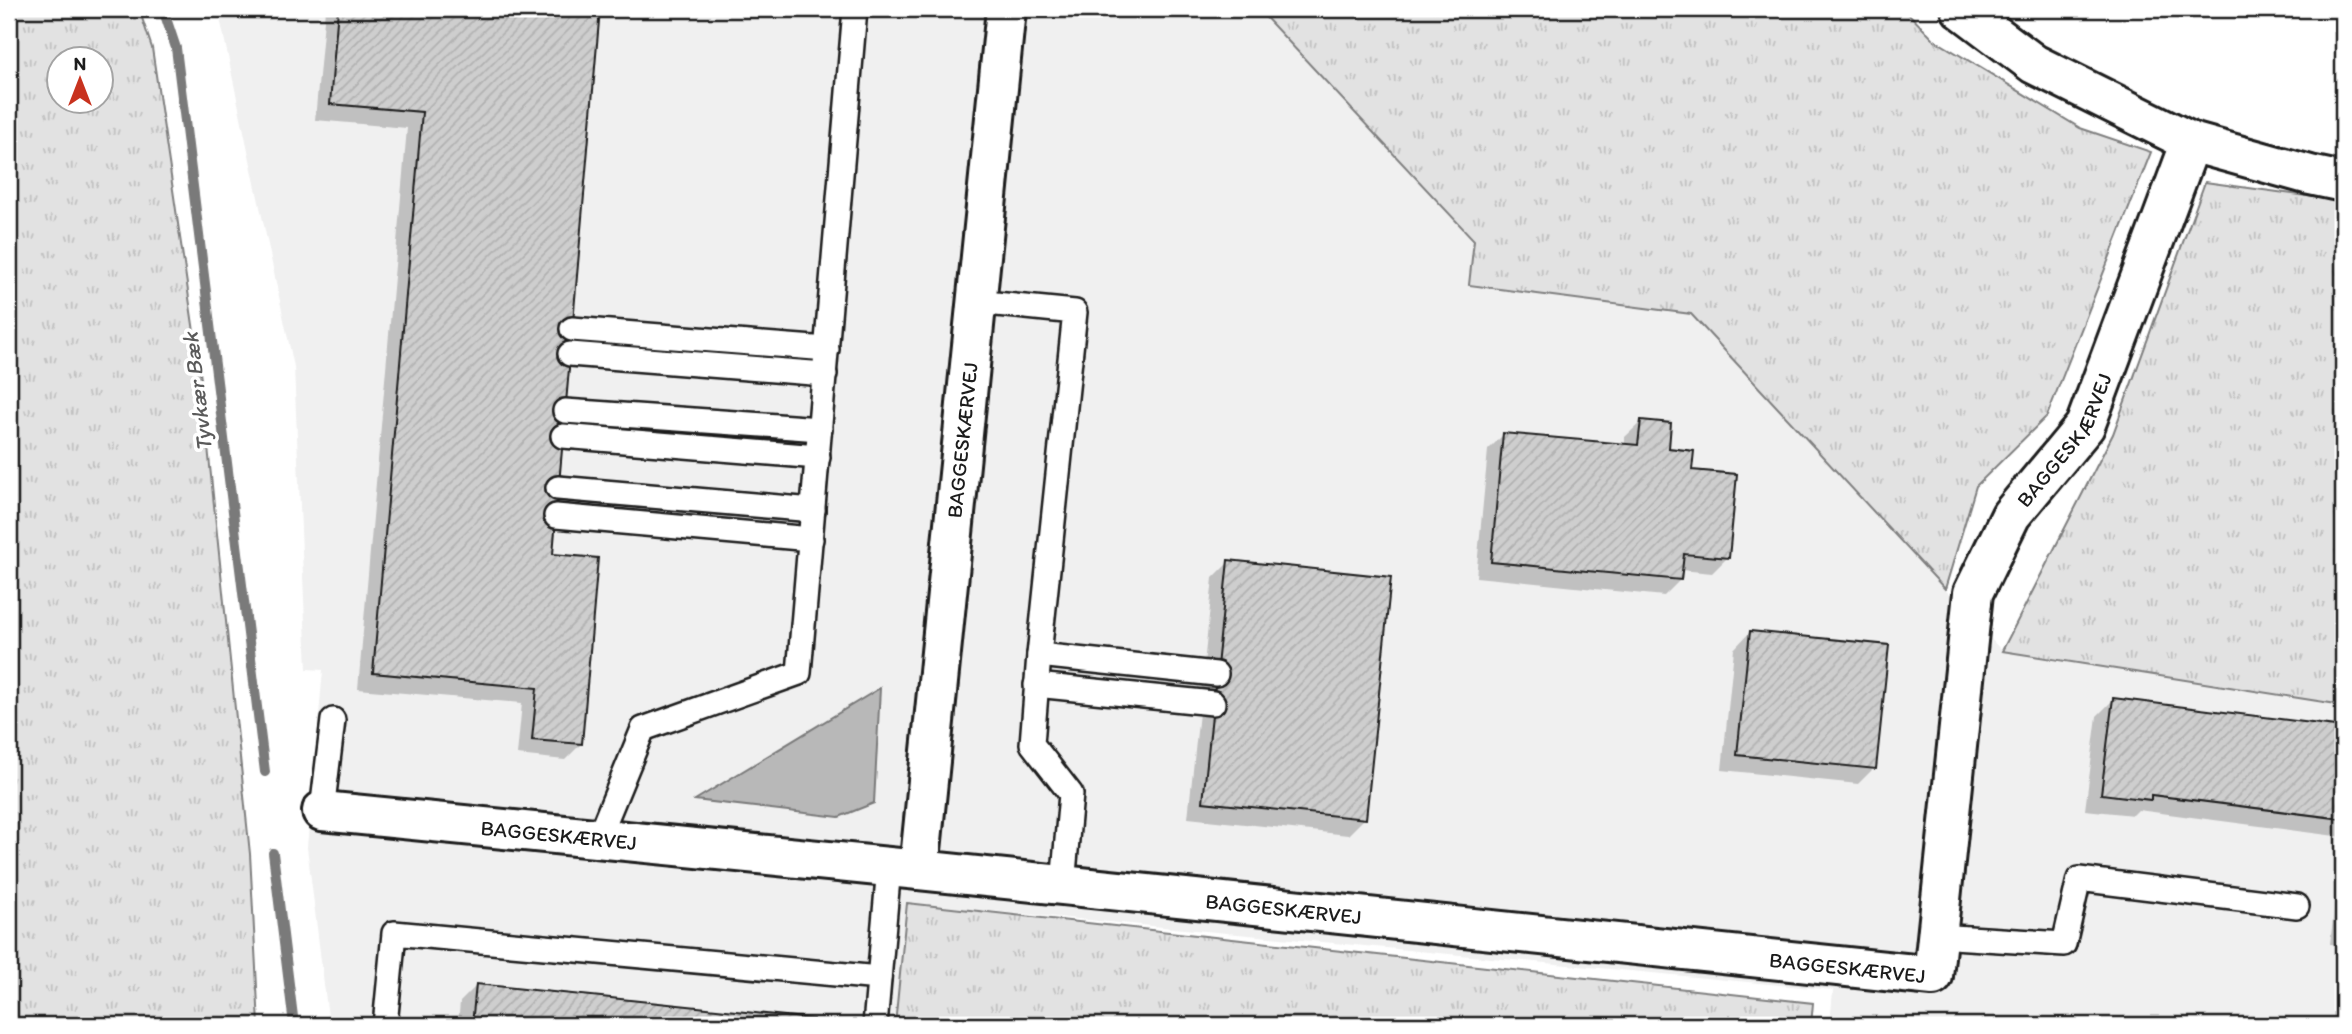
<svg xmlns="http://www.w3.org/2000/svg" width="2352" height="1034" font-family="Itim,sans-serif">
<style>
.built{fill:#f0f0f0}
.grass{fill:url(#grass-tufts);stroke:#7f7f7f;stroke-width:2;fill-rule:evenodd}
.water{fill:#b8b8b8;stroke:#7a7a7a;stroke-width:2}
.shadow{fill:#0003}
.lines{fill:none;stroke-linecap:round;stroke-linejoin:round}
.stream{stroke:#7a7a7a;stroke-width:10}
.building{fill:url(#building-hatch);stroke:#1c1c1c;stroke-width:2}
.lane-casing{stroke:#1c1c1c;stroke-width:28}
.street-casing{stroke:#1c1c1c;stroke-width:44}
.lane{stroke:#fff;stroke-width:23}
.street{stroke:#fff;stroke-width:38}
.labels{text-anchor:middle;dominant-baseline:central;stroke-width:7;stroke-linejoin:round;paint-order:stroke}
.street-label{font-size:21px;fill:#1c1c1c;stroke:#fff}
.water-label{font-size:23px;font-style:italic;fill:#5a5a5a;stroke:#fff}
</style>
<defs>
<pattern id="grass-tufts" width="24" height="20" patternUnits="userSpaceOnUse" patternTransform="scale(1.75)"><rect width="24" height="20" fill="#e2e2e2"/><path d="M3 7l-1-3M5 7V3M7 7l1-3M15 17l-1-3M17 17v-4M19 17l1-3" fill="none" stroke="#c1c1c1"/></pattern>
<pattern id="building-hatch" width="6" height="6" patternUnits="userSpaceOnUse" patternTransform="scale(1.75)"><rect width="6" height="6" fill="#cecece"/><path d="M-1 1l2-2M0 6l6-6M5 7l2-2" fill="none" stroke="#b0b0b0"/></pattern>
</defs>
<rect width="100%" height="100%" fill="#fff"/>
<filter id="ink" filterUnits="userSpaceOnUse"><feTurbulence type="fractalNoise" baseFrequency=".0143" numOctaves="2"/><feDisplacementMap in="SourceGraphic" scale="14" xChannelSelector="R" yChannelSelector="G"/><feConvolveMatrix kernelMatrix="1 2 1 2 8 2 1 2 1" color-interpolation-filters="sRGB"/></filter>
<g filter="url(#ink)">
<!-- built -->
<polygon class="built" points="218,9 1410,9 2002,651 2343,705 2343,1025 1830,1025 1833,990 907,903 895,1025 329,1025 307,847 323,670 307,669 294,367"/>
<!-- grass -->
<g class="grass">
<path d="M9 9H139L152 48 201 379 250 854 259 1025H9ZM60 60H102V102H60Z"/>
<polygon points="1258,9 1904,9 1933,39 2080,128 2151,152 2047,416 1976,486 1945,589 1691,314 1469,285 1474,240"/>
<polygon points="2205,182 2343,201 2343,705 2002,651 2113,434"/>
<polygon points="907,903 1813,1003 1811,1025 895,1025"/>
</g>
<!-- water -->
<polygon class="water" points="880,688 874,803 839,817 695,800"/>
<!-- shadow -->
<g class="shadow">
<polygon points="322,9 598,9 551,555 581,744 565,760 517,755 522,703 358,689 407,128 315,120 325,9"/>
<polygon points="1642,421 1690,471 1728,557 1712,573 1681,570 1680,580 1664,596 1476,577 1488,450 1504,434 1625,445 1625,437"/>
<polygon points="1229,562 1364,819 1348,835 1188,818 1213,578"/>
<polygon points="1750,632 1874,768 1858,784 1722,770 1734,649"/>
<polygon points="2113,700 2343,729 2343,945 2330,944 2343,837 2138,810 2133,815 2085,810 2097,716"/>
<polygon points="476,986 811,1020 810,1025 458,1025 460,1002"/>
</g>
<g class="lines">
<!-- stream -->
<g class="stream">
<polyline points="163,9 176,48 265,772"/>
<polyline points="273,853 294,1025"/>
</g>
</g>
<!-- building -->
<g class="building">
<polygon points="338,9 600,9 553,554 598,558 582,744 532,740 537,688 373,673 422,112 330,104"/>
<polygon points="1641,420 1671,423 1669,448 1694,451 1692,470 1737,474 1729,558 1684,554 1681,580 1491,562 1503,433 1638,445"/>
<polygon points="1228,560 1391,577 1366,819 1203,802"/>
<polygon points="1750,631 1889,645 1876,769 1737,755"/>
<polygon points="2113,698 2343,727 2343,819 2151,795 2151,800 2101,794"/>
<polygon points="476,984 813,1019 812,1025 472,1025"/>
</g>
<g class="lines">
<!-- lane casing -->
<g class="lane-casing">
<g id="lane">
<polyline points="976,302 1075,312 1039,655 1032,744 1071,794 1063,885"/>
<polyline points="572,329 827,349"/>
<polyline points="570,354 825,374"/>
<polyline points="565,411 820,429"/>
<polyline points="563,436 818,457"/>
<polyline points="558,488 813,510"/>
<polyline points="556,516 811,539"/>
<polyline points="1039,655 1216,674"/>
<polyline points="1036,685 1213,703"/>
<polyline points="322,811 333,720"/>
<polyline points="598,839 643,729 799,673 855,9"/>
<polyline points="1937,936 2064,944 2079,879 2297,906"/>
<polyline points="385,1025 394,933 879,978"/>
<polyline points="875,1025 889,867"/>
</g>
</g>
<!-- street casing -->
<g class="street-casing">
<g id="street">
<path id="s1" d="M1006 9 919 870 1933 976 1973 593 2011 515 2085 426 2191 142"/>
<polyline points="1961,9 2034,64 2191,142 2310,175 2343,182"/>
<path id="s2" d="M322 811 919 870"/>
</g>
</g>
<!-- lane -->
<use href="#lane" class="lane"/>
<!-- street -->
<use href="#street" class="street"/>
</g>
</g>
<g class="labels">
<!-- street labels -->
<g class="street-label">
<text stroke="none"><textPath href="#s1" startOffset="2450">BAGGESKÆRVEJ</textPath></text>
<text transform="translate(962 440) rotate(-84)">BAGGESKÆRVEJ</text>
<text stroke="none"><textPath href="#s2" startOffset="238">BAGGESKÆRVEJ</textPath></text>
<text stroke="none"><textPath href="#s1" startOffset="1232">BAGGESKÆRVEJ</textPath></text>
<text stroke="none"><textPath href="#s1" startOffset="1799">BAGGESKÆRVEJ</textPath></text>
</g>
<!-- water labels -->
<g class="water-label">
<text transform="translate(197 392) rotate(-97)">Tyvkær Bæk</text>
</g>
</g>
<!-- margin -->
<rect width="2352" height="1034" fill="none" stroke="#fff" stroke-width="35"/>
<rect x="18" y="18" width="2317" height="999" fill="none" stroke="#1c1c1c" stroke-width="2.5" filter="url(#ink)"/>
<!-- north arrow -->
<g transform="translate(80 80)"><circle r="33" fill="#ffffff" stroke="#a4a4a4" stroke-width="2"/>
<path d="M0-5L12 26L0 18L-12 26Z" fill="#c8321e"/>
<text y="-10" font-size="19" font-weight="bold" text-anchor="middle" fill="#1c1c1c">N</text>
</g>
</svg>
